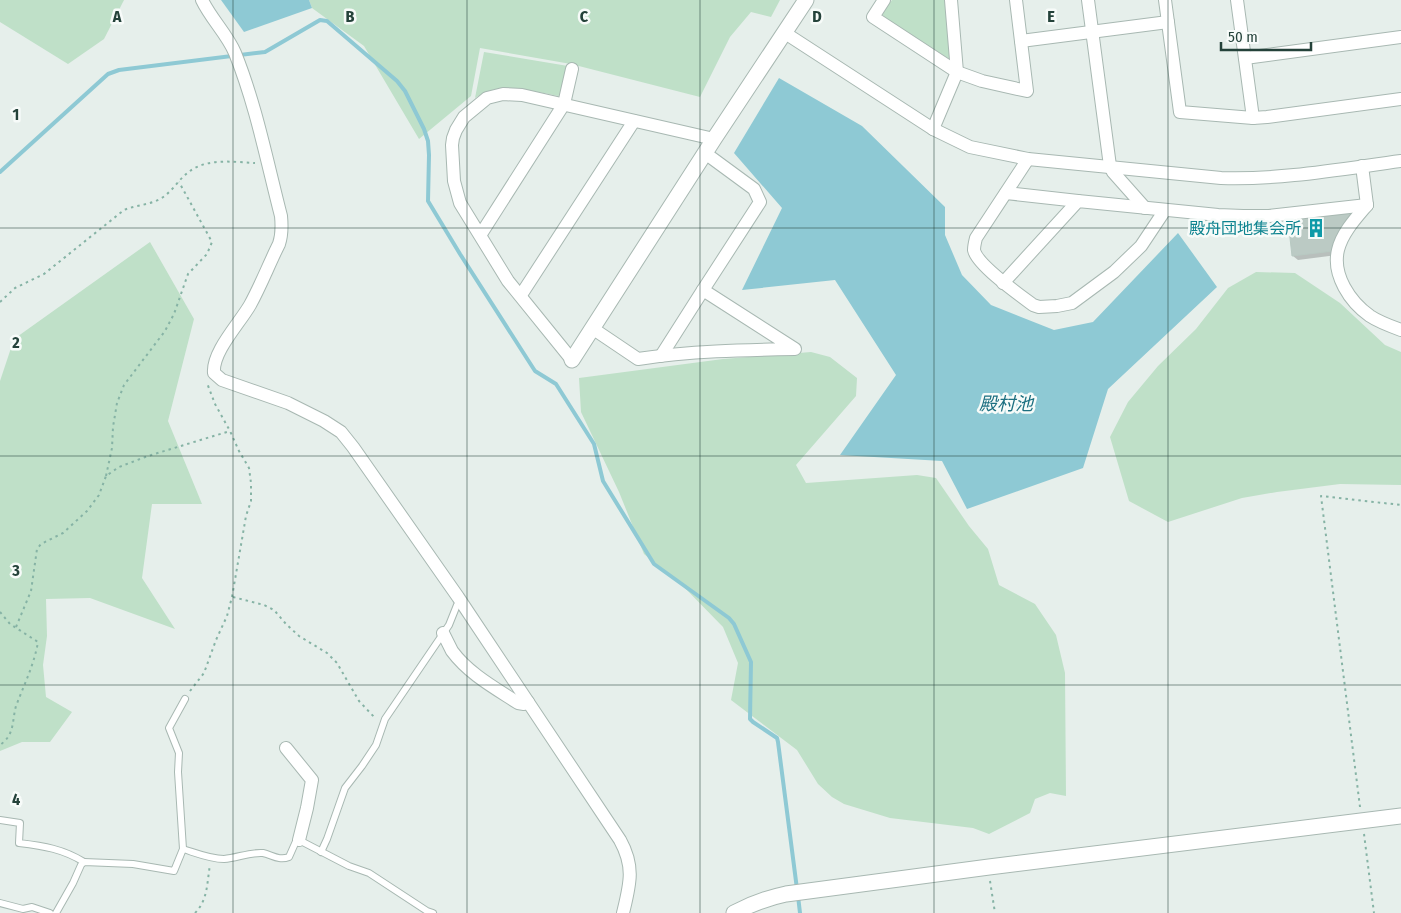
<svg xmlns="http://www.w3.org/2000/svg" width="1401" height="913" font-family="'Fira Sans Condensed','Noto Sans JP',sans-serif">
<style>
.green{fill:#bfe0c8}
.water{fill:#8ec9d4}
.shadow{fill:#0003}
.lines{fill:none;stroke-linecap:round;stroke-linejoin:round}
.stream{stroke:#8ec9d4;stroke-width:4}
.building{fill:#bbcac4;stroke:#b8c9c2}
.service-casing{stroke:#a8b8b2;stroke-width:8}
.minor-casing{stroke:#a8b8b2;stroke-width:14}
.tertiary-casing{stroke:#a8b8b2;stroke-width:17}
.path{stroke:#86b3a5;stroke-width:2;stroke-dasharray:2.5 4;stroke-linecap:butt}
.service{stroke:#fff;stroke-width:6}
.minor{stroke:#fff;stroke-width:12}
.tertiary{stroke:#fff;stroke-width:15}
.grid{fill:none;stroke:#24423a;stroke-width:1;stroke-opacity:0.55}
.labels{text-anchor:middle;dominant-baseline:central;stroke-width:5;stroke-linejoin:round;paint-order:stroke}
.culture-label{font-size:16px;fill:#0d838f;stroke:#f7fbf9;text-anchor:end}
.water-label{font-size:18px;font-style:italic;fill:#1c6f80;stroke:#f7fbf9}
.grid-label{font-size:16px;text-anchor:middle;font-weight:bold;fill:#24423a;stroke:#f7fbf9;stroke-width:5;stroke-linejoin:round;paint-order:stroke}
</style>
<rect width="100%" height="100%" fill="#e6efeb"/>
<!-- green -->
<g class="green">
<polygon points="0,0 124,0 104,39 68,64 0,22"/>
<polygon points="309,0 780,0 771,17 751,12 730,37 700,97 571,64 480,48 471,96 419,139 364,46 312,8"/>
<polygon points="892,0 945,0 950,54 949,59 884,17 882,13"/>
<path d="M484 52 568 66 561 95 558 96C537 92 507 84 486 92 482 93 479 96 475 98Z"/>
<polygon points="150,242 194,319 168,421 202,504 152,504 142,578 175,629 90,598 46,599 47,636 43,665 46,697 72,712 50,742 22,742 0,751 0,381 14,339"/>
<polygon points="1256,272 1295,273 1340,303 1385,345 1401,352 1401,485 1340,484 1277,492 1242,498 1168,522 1129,501 1110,437 1128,402 1158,366 1196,329 1228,288"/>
<polygon points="811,352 830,357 857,378 856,396 796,465 806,483 917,475 936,478 969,526 988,549 999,585 1035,604 1056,635 1065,673 1066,796 1050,793 1035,799 1030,813 989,834 973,828 890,818 844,804 832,797 818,784 797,750 731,700 738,663 723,627 681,584 644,554 619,492 581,412 579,378 723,359"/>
</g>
<!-- water -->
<g class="water">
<polygon points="221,0 309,0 312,8 244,32"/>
<polygon points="779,78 862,126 945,207 945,235 962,275 991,305 1054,330 1093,322 1178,233 1217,287 1108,389 1083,468 967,509 942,461 840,455 896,375 835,280 742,290 782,208 734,153"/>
</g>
<!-- shadow -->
<polygon class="shadow" points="1348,213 1337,255 1298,260 1293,256"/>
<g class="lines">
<!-- stream -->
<g class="stream">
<polyline points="0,172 108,74 119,70 265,52 320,20 327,21 397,81 405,91 424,129 428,141 429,155 428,201 460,254 535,371 556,384 594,444 603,481 654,564 729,618 734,624 751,662 750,719 753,722 777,738 778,742 797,889"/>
<polyline points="798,896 800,913"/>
</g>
</g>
<!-- building -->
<polygon class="building" points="1349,212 1351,216 1333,251 1292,256 1288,220"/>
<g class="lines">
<!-- service casing -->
<g class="service-casing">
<g id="service">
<path d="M0 820 20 823 19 843C44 846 63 849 84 862"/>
<path d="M183 849C196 853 210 859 224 859 237 858 250 852 263 853 272 855 279 861 289 857L297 839 349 866 369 873 427 911 433 913"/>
<polyline points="321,852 327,839 345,788 362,766 376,745 385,719 449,625 457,605 462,603"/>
<polyline points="0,903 23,909 32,907 50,913"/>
<polyline points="56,913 73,883 81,865 84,862 133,864 174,871 183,849 178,772 179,753 169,728 185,699"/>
</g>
</g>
<!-- minor casing -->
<g class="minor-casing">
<g id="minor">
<path d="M202 0C211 19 227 34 235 53 256 105 267 162 281 216 282 226 282 235 279 244 269 264 261 285 250 305 239 324 212 352 214 373L222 380 288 403 324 421 341 432 353 447 458 597 620 840C635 867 630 884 623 913"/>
<polyline points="884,0 873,17 957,72 982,81 1027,91 1016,0"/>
<polyline points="1088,0 1110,166 1113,172 1145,208"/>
<polyline points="1165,0 1180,112 1253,118 1267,117 1401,99"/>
<polyline points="1237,0 1253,118"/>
<path d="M785 33 933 129 970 147 1028 159 1221 178C1281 180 1341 169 1401 161"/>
<polyline points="1021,41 1168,22"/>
<polyline points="1245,58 1401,37"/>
<polyline points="933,129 957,72 951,0"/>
<path d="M1028 159 976 238C975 242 974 247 974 250 977 265 1021 296 1033 305L1039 307 1057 306 1072 303 1114 272 1141 246 1165 210"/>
<polyline points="1362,166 1367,205"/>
<polyline points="1006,193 1078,201"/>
<path d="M1367 205C1356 218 1342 233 1338 250 1332 275 1350 302 1370 316 1379 322 1390 326 1401 330"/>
<polyline points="481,234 564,104 572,69"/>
<polyline points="1003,283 1078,201 1218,215 1243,216 1269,216 1367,205"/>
<polyline points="521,295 634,121"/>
<path d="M592 328 638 359C690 351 742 350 795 349L703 290 760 202 754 189 705 153"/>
<polyline points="661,356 703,290"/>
<polyline points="572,360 508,281 460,203 454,181 452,145 453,138 456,130 464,117 487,98 503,94 522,95 714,139"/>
<path d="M443 633C446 639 449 645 452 651 469 674 495 688 518 703L524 704 528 702"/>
<polyline points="286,748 312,780 307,808 299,840"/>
</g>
</g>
<!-- tertiary casing -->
<g class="tertiary-casing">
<g id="tertiary">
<polyline points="572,360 714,139 806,0"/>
<path d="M734 913C751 904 767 898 786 894L989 867 1401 816"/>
</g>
</g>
<!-- path -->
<g class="path">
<path d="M0 302 15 288 44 274 124 210C136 205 149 205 160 199 171 193 177 182 185 175 204 157 232 162 255 163"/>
<polyline points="106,476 112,448 113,427 117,403 124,385 165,331 174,314 188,274 207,254 212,242 179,182"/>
<polyline points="233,597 264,605 274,610 286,624 299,636 327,653 337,663 359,701 376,719"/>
<path d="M0 612 10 624 38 642C34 665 24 685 16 706 13 716 14 728 8 737 6 740 3 743 0 745"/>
<polyline points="16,627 31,591 37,549 41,544 63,533 87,511 99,495 106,476 119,467 148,456 230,431"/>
<polyline points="190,691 204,673 216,640 227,616 232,597 246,516 251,501 251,483 249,468 239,451 230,431 215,404 207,383"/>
<polyline points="1360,807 1321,496 1401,505"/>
<polyline points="1364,834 1374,913"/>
<polyline points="990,881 995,913"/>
<path d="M195 913C208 900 207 882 210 865"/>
</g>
<!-- service -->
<use href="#service" class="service"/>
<!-- minor -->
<use href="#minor" class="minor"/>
<!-- tertiary -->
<use href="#tertiary" class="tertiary"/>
</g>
<!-- grid -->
<path class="grid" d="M233 0V913M467 0V913M700 0V913M934 0V913M1168 0V913M0 228H1401M0 456H1401M0 685H1401"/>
<!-- icons -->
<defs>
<g id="building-bare" transform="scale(1.5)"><path d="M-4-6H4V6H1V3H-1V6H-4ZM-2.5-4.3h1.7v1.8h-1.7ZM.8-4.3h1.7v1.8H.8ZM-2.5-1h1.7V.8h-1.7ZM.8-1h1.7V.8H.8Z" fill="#0f9aa8" stroke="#f7fbf9" stroke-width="2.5" paint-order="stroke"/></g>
</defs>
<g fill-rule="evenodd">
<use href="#building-bare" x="1316" y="228"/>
</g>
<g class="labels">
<!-- culture labels -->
<g class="culture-label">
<text x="1301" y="228">殿舟団地集会所</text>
</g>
<!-- water labels -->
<g class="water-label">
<text x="1006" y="404">殿村池</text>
</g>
</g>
<g class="grid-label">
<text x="117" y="22">A</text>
<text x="350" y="22">B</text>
<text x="584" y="22">C</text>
<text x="817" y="22">D</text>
<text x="1051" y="22">E</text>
<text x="16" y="120">1</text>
<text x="16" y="348">2</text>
<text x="16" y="576">3</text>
<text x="16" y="805">4</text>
</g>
<!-- scale -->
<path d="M1221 42v8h90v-8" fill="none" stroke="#24423a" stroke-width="2.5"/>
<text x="1228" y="42" font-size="15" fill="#24423a" stroke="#f7fbf9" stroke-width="4" paint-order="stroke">50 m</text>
</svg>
